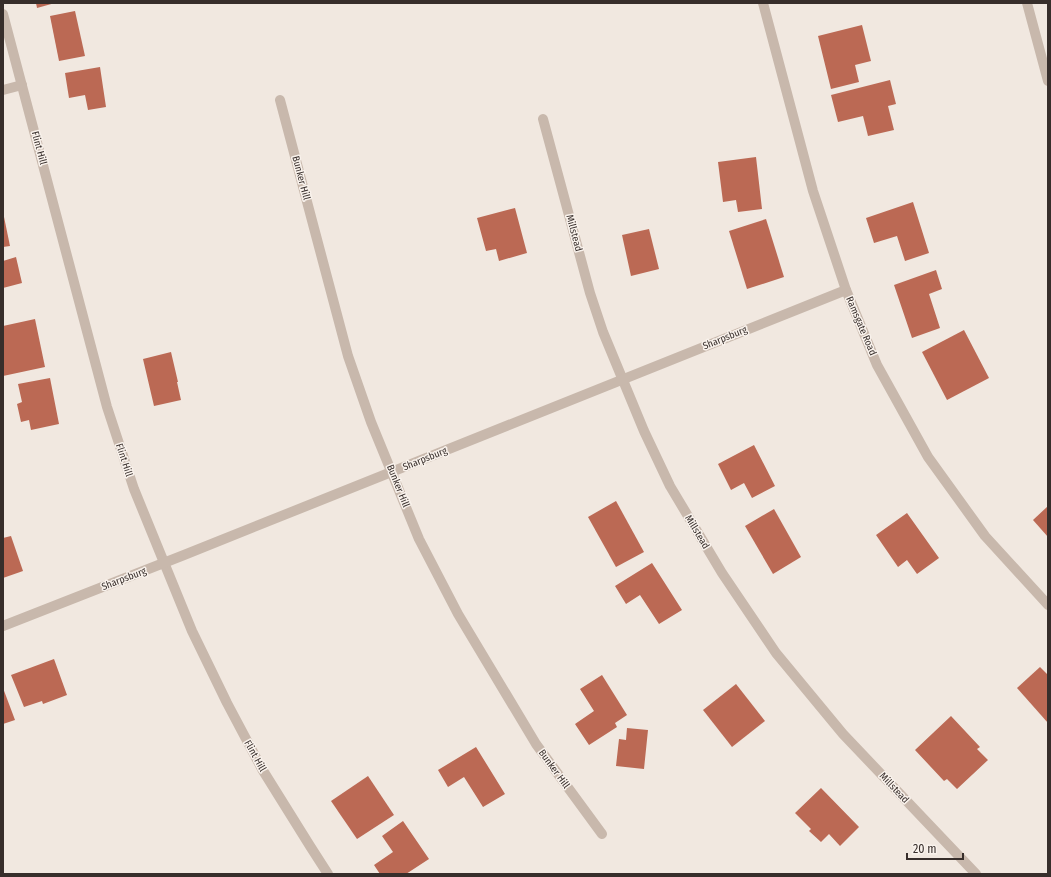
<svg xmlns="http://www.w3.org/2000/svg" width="1051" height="877" font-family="'Fira Sans Condensed',sans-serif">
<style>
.building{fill:#bb6954}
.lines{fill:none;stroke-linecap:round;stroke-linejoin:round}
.minor{stroke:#c8b8ac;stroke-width:10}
.labels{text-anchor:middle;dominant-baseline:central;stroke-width:3;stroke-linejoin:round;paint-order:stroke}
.street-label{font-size:10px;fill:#372e2b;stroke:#f9f2ec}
</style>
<rect width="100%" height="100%" fill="#f1e8e0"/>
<!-- building -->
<g class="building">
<polygon points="36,3 55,3 37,8"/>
<polygon points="75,11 85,56 59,61 50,16"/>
<polygon points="862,25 871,61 855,65 859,82 831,89 818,36"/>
<polygon points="100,67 106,107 88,110 85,95 69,98 65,73"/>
<polygon points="890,80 896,104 888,106 894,130 868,136 863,116 838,122 831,95"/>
<polygon points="756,157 762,209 738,212 736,200 723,202 718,162"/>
<polygon points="913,202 929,253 905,261 897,236 874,243 866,218"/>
<polygon points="515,208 527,253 499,261 496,249 486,251 477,218"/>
<polygon points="3,212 10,246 3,247"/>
<polygon points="766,219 784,277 747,289 729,231"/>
<polygon points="649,229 659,269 631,276 622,235"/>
<polygon points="16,257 22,283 3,288 3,261"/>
<polygon points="936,270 942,289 929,294 940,328 912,338 894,285"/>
<polygon points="35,319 45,367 3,376 3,326"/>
<polygon points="964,330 989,378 947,400 922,352"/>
<polygon points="171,352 178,382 177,382 181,400 154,406 143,359"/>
<polygon points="50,378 59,424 31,430 29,420 21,422 17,404 22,402 18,384"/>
<polygon points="754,445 775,486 752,498 744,483 731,490 718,464"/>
<polygon points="616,501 644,552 616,567 588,517"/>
<polygon points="1048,506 1048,537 1033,520"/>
<polygon points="774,509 801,557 773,574 745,526"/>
<polygon points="907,513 939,558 917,574 907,560 898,567 876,535"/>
<polygon points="11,536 23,571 3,578 3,538"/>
<polygon points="652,563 682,610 659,624 640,595 626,604 615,586"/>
<polygon points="54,659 67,695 43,704 42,701 24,707 11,675"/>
<polygon points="1040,667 1048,675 1048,723 1017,688"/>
<polygon points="602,675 627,715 615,723 617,727 589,745 575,724 594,711 580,689"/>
<polygon points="736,684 765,721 732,747 703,710"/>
<polygon points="3,688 15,720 3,724"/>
<polygon points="951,716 980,747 977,749 988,760 957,789 947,779 944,781 915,750"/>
<polygon points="627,728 648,730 644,769 616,766 619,739 626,740"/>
<polygon points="476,747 505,794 483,807 464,777 448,787 438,770"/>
<polygon points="368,776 394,815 357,839 331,801"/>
<polygon points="821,788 859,827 840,846 829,834 821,842 809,831 811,829 795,813"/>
<polygon points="403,821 429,859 406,874 380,874 374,865 393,852 382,836"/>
</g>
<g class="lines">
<!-- minor -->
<g class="minor">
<polyline points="763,3 813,191 846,290 877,365 928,457 985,536 1048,605"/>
<polyline points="1027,3 1048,81"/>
<polyline points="3,14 107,407 134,489 192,631 227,703 262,769 310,846 328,874"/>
<polyline points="3,90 22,85"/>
<polyline points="280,100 348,356 371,422 419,539 458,614 536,744 602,834"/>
<polyline points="543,119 590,293 603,332 644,431 670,486 722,573 776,653 843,734 976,874"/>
<polyline points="3,626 184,555 846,290"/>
</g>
</g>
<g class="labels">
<!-- street labels -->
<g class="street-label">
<text transform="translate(39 148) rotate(75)">Flint Hill</text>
<text transform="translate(301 178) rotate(75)">Bunker Hill</text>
<text transform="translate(574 233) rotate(75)">Millstead</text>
<text transform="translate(861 326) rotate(67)">Ramsgate Road</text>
<text transform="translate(725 338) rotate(-22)">Sharpsburg</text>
<text transform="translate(425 459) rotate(-22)">Sharpsburg</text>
<text transform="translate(124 460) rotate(72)">Flint Hill</text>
<text transform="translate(398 486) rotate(68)">Bunker Hill</text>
<text transform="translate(697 532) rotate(59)">Millstead</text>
<text transform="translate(124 579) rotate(-21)">Sharpsburg</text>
<text transform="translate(255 756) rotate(61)">Flint Hill</text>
<text transform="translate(554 769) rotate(54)">Bunker Hill</text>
<text transform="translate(894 788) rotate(47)">Millstead</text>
</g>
</g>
<!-- border -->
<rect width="1051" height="877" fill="none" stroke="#372e2b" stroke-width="8"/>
<!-- scale -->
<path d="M907 853v6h56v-6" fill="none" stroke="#372e2b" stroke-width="2"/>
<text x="913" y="853" font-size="12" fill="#372e2b" stroke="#f9f2ec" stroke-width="3" paint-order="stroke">20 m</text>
</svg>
